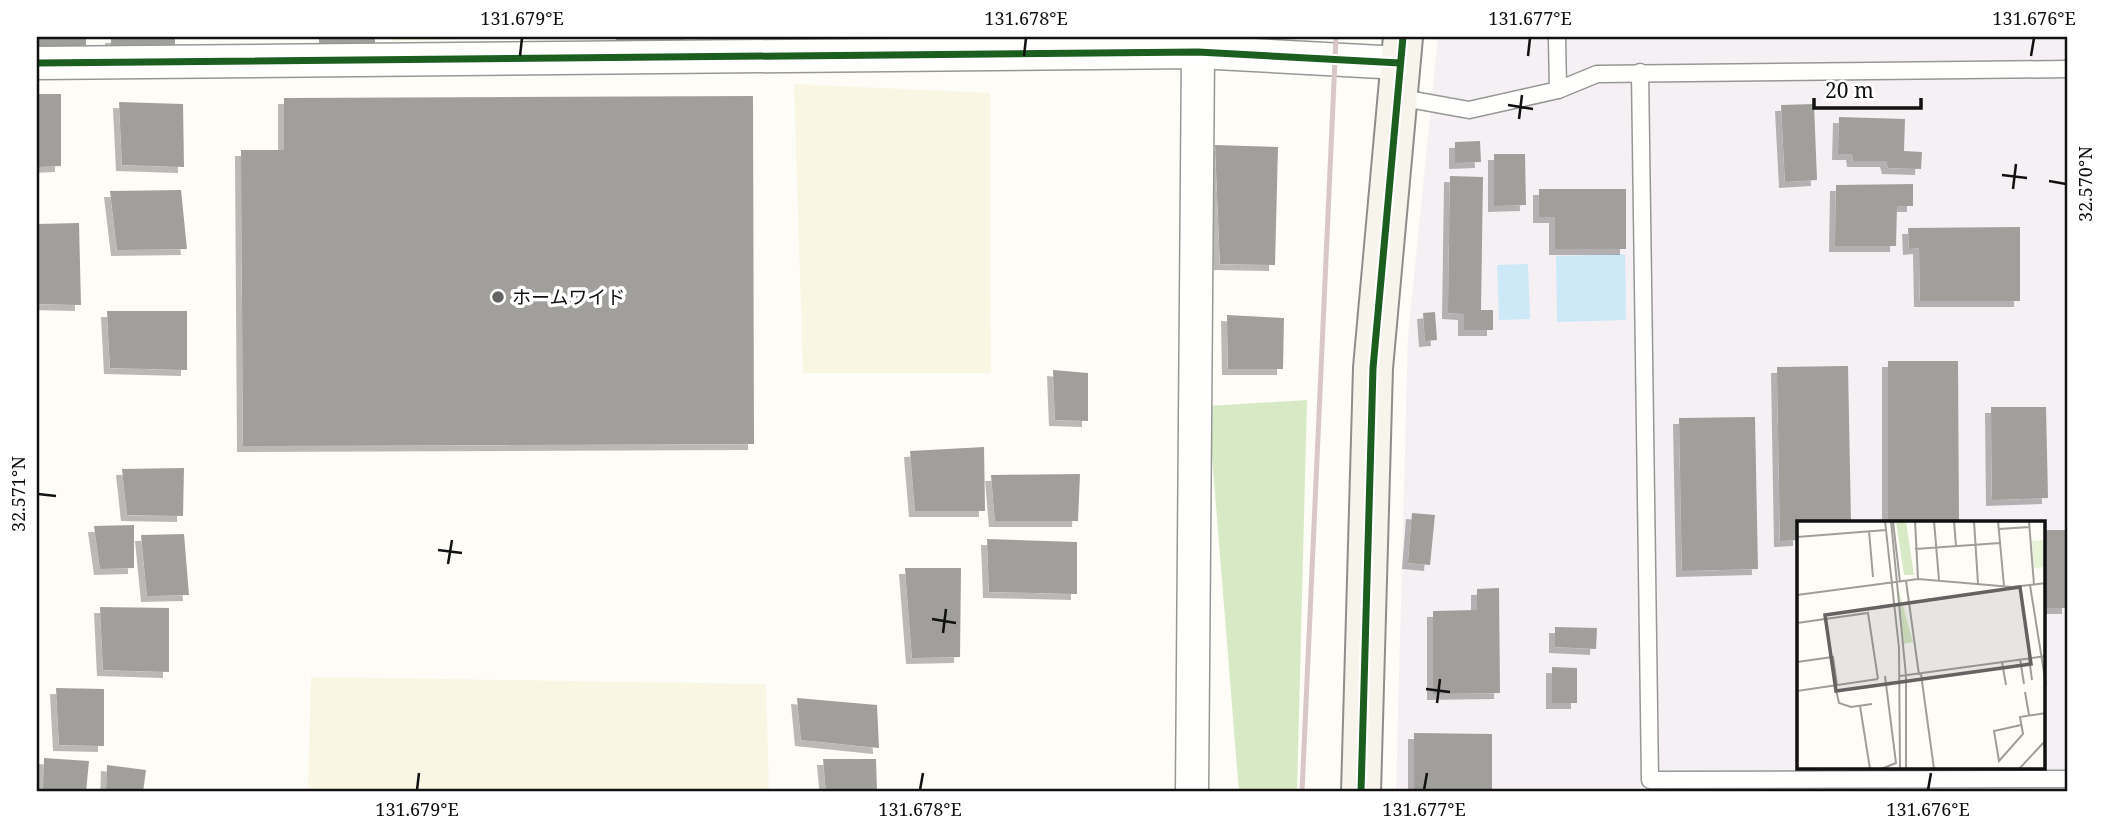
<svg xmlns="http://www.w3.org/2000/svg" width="2105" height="829" font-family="'Noto Serif','Noto Sans JP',serif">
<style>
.industrial{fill:#f5f0f3;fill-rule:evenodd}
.farmland{fill:#f9f7e4}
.forest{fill:#d8eac5}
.water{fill:#cde8f7}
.building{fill:#a19f9c;filter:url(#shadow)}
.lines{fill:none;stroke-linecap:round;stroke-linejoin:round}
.lane-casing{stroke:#979795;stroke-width:19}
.street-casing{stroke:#979795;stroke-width:35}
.secondary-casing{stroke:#8e8d8b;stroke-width:42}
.lane{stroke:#fffffe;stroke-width:16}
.street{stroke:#fffffe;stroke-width:32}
.secondary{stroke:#f6f4eb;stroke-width:38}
.rail{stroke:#d9c6c7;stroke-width:5}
.cycleway-casing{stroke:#fff;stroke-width:11}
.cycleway{stroke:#1b5e20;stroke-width:7}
.ticks{fill:none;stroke:#111;stroke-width:2.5}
.poi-dot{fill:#646362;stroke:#fff;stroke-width:2.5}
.labels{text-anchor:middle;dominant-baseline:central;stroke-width:7;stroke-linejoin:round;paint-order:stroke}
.poi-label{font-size:19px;fill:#111;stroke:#fff;text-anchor:start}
.inset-road{fill:none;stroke:#9f9e9b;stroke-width:2}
.view{fill:#646362;fill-opacity:0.15;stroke:#646362;stroke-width:3.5}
.inset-edge{fill:none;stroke:#111;stroke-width:3.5}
.neatline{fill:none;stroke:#111;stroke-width:2.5}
.ticks-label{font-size:18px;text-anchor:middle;fill:#111}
</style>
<defs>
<filter id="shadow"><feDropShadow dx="-6" dy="6" stdDeviation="0" flood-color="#0004"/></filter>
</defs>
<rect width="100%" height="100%" fill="#fdfcf7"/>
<!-- industrial -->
<path class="industrial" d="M1438 37H2068V792H1396L1408 336ZM1799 523H2044V768H1799Z"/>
<!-- farmland -->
<g class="farmland">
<polygon points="392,37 540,37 392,41"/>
<polygon points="794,84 990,93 991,373 803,373"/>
<polygon points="311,677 766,684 769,792 308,792"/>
</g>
<!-- forest -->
<polygon class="forest" points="1307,400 1297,792 1239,792 1208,406"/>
<!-- water -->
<g class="water">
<polygon points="1625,254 1626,320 1557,322 1556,256"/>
<polygon points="1528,264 1530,319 1499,320 1497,265"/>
</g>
<!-- building -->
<g class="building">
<rect x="37" y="37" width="49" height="20"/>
<polygon points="111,37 175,37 175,52 111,51"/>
<polygon points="319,37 375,37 375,48 319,49"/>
<rect x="616" y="37" width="68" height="7"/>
<polygon points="37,94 61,94 61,166 37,167"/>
<polygon points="753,96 754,444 243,446 241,150 284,150 284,98"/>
<polygon points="119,102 183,104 184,167 122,165"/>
<polygon points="1814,104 1817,180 1785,182 1781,105"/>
<polygon points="1839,117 1905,119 1904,151 1922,152 1921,169 1888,168 1886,161 1853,161 1852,154 1838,154"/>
<polygon points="1480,141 1481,162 1455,163 1455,142"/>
<polygon points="1215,145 1278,147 1275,265 1220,264"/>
<polygon points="1494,154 1525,154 1526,205 1494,206"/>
<polygon points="1450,176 1483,177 1481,310 1493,310 1493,330 1464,330 1464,314 1448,313"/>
<polygon points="1913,184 1913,206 1897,206 1896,246 1835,246 1836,185"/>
<polygon points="1539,189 1626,189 1626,249 1555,249 1555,217 1539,217"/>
<polygon points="181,190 187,249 117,250 110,191"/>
<polygon points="79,223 81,305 37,304 37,224"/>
<polygon points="2020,227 2020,301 1920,301 1919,248 1909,249 1908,228"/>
<polygon points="107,311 187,311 187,370 110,368"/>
<polygon points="1435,312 1437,340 1425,341 1423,313"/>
<polygon points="1227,315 1284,318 1283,369 1228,369"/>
<polygon points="1888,361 1958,361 1959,523 1888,523"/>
<polygon points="1848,366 1851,523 1799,523 1799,540 1780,541 1777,367"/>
<polygon points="1053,370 1088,373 1088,421 1055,420"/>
<polygon points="1991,407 2046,407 2048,498 1992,500"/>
<polygon points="1755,417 1758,569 1682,571 1679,418"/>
<polygon points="984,447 985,511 915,511 910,451"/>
<polygon points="184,468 183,516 127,515 122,469"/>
<polygon points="1080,474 1078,521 995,521 991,475"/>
<polygon points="1412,513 1435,515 1430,565 1408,563"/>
<polygon points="134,525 134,568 100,569 94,526"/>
<rect x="2044" y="530" width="24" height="78"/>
<polygon points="184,534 189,595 147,596 141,535"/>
<polygon points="987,539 1077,542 1077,594 989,592"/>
<polygon points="905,568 961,568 960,657 912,658"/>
<polygon points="1499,588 1500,693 1433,694 1433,611 1477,610 1477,589"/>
<polygon points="100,607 169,608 169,672 103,670"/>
<polygon points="1555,627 1597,628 1596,649 1555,647"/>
<polygon points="1552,667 1577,668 1577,703 1552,703"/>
<polygon points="56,688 104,689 104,746 59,745"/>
<polygon points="797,698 877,705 879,748 801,740"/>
<polygon points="1414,733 1492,734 1492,792 1414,792"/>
<polygon points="44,758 89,761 86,792 43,792"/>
<polygon points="823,759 876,759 877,792 826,792"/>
<polygon points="107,765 146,770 143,792 106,792"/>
</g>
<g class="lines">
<!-- lane casing -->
<g class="lane-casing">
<g id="lane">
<polyline points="1557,37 1558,90"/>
<polyline points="1640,72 1650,780 2068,779"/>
<polyline points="1397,97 1469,110 1558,90 1597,74 2068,69"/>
</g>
</g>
<!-- street casing -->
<g class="street-casing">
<g id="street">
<polyline points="37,63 1198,52 1400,63"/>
<polyline points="1192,792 1198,52"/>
</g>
</g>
<!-- secondary casing -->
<g class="secondary-casing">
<polyline id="secondary" points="1361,792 1373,368 1403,37"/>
</g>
<!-- lane -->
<use href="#lane" class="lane"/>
<!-- street -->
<use href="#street" class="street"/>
<!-- secondary -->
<use href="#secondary" class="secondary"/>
<!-- rail -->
<polyline class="rail" points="1302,792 1336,37"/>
<!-- cycleway casing -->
<g class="cycleway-casing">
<g id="cycleway">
<polyline points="37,63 1198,52 1400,63"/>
<polyline points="1361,792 1373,368 1403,37"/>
</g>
</g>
<!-- cycleway -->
<use href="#cycleway" class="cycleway"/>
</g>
<!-- ticks -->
<path class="ticks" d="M520 56 522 38M1024 56 1026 38M1528 56 1530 38M2031 56 2034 38M1508 105 1533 109M1519 119 1522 95M2002 175 2027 178M2049 181 2066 184M2013 189 2016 164M38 494 56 496M438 550 462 553M448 564 452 540M932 619 956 623M943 633 946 609M1426 689 1450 692M1437 703 1440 679M417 790 419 773M920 790 923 773M1424 790 1427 773M1928 790 1931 773"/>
<!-- markers -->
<circle class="poi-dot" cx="498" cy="297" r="7"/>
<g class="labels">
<!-- poi labels -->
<g class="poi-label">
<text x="512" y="297">ホームワイド</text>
</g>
</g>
<!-- overview -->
<g transform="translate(1797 521)">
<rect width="248" height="248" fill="#fdfcf7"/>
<path d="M248 19V46L237 47 235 20Z" fill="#e7f3d7"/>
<path d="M99 0H109L117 54H107ZM100 63 116 121 107 123Z" fill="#d8eac5"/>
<path class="inset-road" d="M88 0 102 127 103 248M94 0 109 155V248M96 0 103 61M118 0 121 58M137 0 142 59M157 0 159 25M177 0 181 63M201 0 207 65M232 0 237 64M202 8 232 6M72 10 76 56M0 16 89 9M118 28 203 22M109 60 122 154M233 64 249 164M0 74 121 58 215 66 249 62M0 102 71 92 81 158M232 137 235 159M223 138 227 163M0 141 36 136 40 164M205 141 209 164M124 153 137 248M103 155 249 135M39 169 42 182 54 186 75 183M0 170 81 158M228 171 232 194M63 185 73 248M224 204 197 210 202 240 226 213 223 196 249 192M84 248 99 242 88 155M222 248 249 219"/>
<path class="view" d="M223 66 234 143 39 170 28 94Z"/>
<rect width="248" height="248" class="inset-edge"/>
</g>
<!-- border -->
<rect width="2105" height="829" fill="none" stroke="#ffffff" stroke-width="77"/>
<!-- scale -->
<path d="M1814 98v10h107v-10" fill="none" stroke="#111111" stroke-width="3.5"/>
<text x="1825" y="98" font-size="21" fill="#111111" stroke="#ffffff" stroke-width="5" paint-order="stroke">20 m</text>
<rect x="38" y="38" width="2028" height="752" class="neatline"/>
<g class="ticks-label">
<text x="522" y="25">131.679°E</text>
<text x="1026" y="25">131.678°E</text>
<text x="1530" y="25">131.677°E</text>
<text x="2034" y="25">131.676°E</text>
<text transform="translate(2086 184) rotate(-90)" y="6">32.570°N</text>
<text transform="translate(19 494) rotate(-90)" y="6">32.571°N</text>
<text x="417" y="816">131.679°E</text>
<text x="920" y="816">131.678°E</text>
<text x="1424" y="816">131.677°E</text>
<text x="1928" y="816">131.676°E</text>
</g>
</svg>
